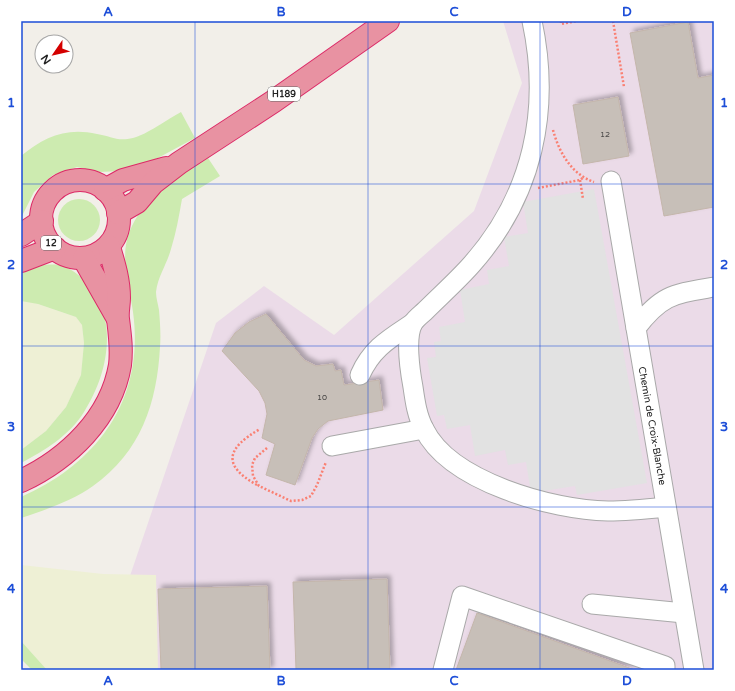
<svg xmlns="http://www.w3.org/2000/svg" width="735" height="691" font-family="'Varela Round',sans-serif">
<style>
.industrial{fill:#ebdbe8}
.farmland{fill:#eef0d5}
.grass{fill:#cdebb0}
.parking{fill:#e2e2e2}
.building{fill:#c7bfb8;stroke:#c4b6ab;filter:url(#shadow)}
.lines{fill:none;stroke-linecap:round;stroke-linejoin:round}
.minor-casing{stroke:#a9a9a9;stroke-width:21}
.highway-casing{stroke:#dc2a67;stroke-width:24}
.path{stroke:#fa8072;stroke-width:2.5;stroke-dasharray:2 2;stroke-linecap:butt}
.minor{stroke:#fff;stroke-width:19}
.highway{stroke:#e892a2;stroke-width:22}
.grid{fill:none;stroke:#1d4ed8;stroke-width:1;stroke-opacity:0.55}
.labels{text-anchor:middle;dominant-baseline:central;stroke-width:4;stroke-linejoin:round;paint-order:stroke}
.number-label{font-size:8px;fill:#4b4948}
.shield{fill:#fff;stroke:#646464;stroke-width:1}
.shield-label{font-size:9px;font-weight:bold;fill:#222}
.street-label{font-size:10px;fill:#222;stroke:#fff}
.neatline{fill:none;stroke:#1d4ed8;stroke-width:1.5}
.grid-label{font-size:13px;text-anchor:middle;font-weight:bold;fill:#1d4ed8}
</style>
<defs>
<filter id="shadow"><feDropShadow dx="3.5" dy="-3.5" stdDeviation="2" flood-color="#0004"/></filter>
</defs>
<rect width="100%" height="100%" fill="#f2efe9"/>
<!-- industrial -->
<polygon class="industrial" points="503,21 714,21 714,670 98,670 216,323 264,286 334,335 474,211 522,83"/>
<!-- farmland -->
<g class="farmland">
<polygon points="24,300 38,304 76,317 82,325 84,343 81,375 66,407 46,431 21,450 21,301"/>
<polygon points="21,565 103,574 156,575 158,670 47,670 21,641"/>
</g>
<!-- grass -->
<g class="grass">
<path d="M181 112 195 138 156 159 122 171 99 172 77 167 53 175 34 192 21 218V156C44 137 66 127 97 134 111 136 117 142 133 138 146 135 168 119 181 112Z"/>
<path d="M208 158 220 176 182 199C179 216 176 233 171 249 167 264 158 276 156 292 156 298 158 304 159 310 160 322 161 335 160 347 157 403 141 452 93 486 72 501 45 510 21 518V497C98 463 145 399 133 312 129 283 118 254 132 226 148 193 178 177 208 158Z"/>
<circle cx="79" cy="220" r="21"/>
<path d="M37 265C44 265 52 264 59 265 69 267 80 275 86 283 120 318 108 375 84 412 70 435 44 451 21 463V450L46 431 66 407 81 375 84 343 82 325 76 317 38 304 21 301V271Z"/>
<polygon points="21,641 47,670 32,670 21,659"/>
</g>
<!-- parking -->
<polygon class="parking" points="594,189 647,483 577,495 575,486 531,493 526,462 508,465 505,450 475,456 470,425 447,429 444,415 437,416 427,358 436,357 434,342 441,341 439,327 465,322 460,290 489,284 487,270 509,266 504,237 528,233 523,202"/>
<!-- building -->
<g class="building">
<polygon points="688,22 698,78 714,75 714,207 664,216 630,33"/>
<polygon points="618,97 629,156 583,164 573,105"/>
<polygon points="266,314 304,360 316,366 333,364 335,371 341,370 344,385 379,380 383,410 328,421 318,429 312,438 295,485 266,475 275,444 262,438 267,414 265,403 259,391 222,351 235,333 249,322"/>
<polygon points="387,579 390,670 296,670 293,582"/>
<polygon points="267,586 270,670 161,670 158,589"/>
<polygon points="477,613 635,670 456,670"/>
</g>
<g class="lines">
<!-- minor casing -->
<g class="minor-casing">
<g id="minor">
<path d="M532 21C551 110 533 195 472 264 458 280 441 295 426 310 422 314 416 318 413 323 405 337 410 371 413 387 415 401 417 416 424 429 450 482 553 510 608 511 627 511 647 509 666 507"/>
<polyline points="611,181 694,670"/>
<path d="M636 328C662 294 674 294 714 287"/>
<path d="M360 375C372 348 389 339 413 323"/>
<polyline points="332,446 424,429"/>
<polyline points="592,604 684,613"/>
<polyline points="443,670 462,596 665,666 665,670"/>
</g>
</g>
<!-- highway casing -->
<g class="highway-casing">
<g id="highway">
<circle cx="80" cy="219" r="39"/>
<polyline points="105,190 123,180 166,168"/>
<polyline points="118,213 137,202 153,183 179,163 274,101 388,21"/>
<polyline points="21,235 42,221"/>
<polyline points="84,259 117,317"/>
<polyline points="21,261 55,248"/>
<path d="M21 481C68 459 111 418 120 365 122 349 120 335 118 319 117 312 119 305 119 298 119 280 114 264 109 247"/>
</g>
</g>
<!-- path -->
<g class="path">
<polyline points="561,21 561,24 577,21"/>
<polyline points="613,21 624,87"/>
<path d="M553 130C559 152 571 174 594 182"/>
<polyline points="580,180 583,199"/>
<polyline points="538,188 580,180 584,177"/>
<polyline points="267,448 255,458 252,465 253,476 259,486 291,501 302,500 311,496 317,485 326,462"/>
<path d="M257 485C221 465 227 448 260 429"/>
</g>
<!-- minor -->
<use href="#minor" class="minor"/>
<!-- highway -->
<use href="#highway" class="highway"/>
</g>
<!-- grid -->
<path class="grid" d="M195 21V670M368 21V670M540 21V670M21 184H714M21 346H714M21 507H714"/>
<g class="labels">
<!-- number labels -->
<g class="number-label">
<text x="605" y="134">12</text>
<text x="322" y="397">10</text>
</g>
<!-- shield labels -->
<g class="shield">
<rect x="268" y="87" width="32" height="14" rx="3"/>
<rect x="41" y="236" width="20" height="14" rx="3"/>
</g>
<g class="shield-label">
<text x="284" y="94">H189</text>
<text x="51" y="243">12</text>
</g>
<!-- street labels -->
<g class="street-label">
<text transform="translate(652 426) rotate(80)">Chemin de Croix-Blanche</text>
</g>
</g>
<!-- border -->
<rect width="735" height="691" fill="none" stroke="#ffffff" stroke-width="44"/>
<!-- north arrow -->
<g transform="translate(54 54) rotate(236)"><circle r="19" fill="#ffffff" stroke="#a7a7a7"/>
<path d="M0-3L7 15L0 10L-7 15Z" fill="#d40000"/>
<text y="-6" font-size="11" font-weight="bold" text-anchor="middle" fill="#222222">N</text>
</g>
<rect x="22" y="22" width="691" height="647" class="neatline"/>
<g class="grid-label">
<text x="108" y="16">A</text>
<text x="281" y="16">B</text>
<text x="454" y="16">C</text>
<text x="627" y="16">D</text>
<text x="11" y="107">1</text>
<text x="724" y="107">1</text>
<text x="11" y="269">2</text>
<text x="724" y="269">2</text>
<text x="11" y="431">3</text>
<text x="724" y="431">3</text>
<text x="11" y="593">4</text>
<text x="724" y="593">4</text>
<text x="108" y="685">A</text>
<text x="281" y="685">B</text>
<text x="454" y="685">C</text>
<text x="627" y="685">D</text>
</g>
</svg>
